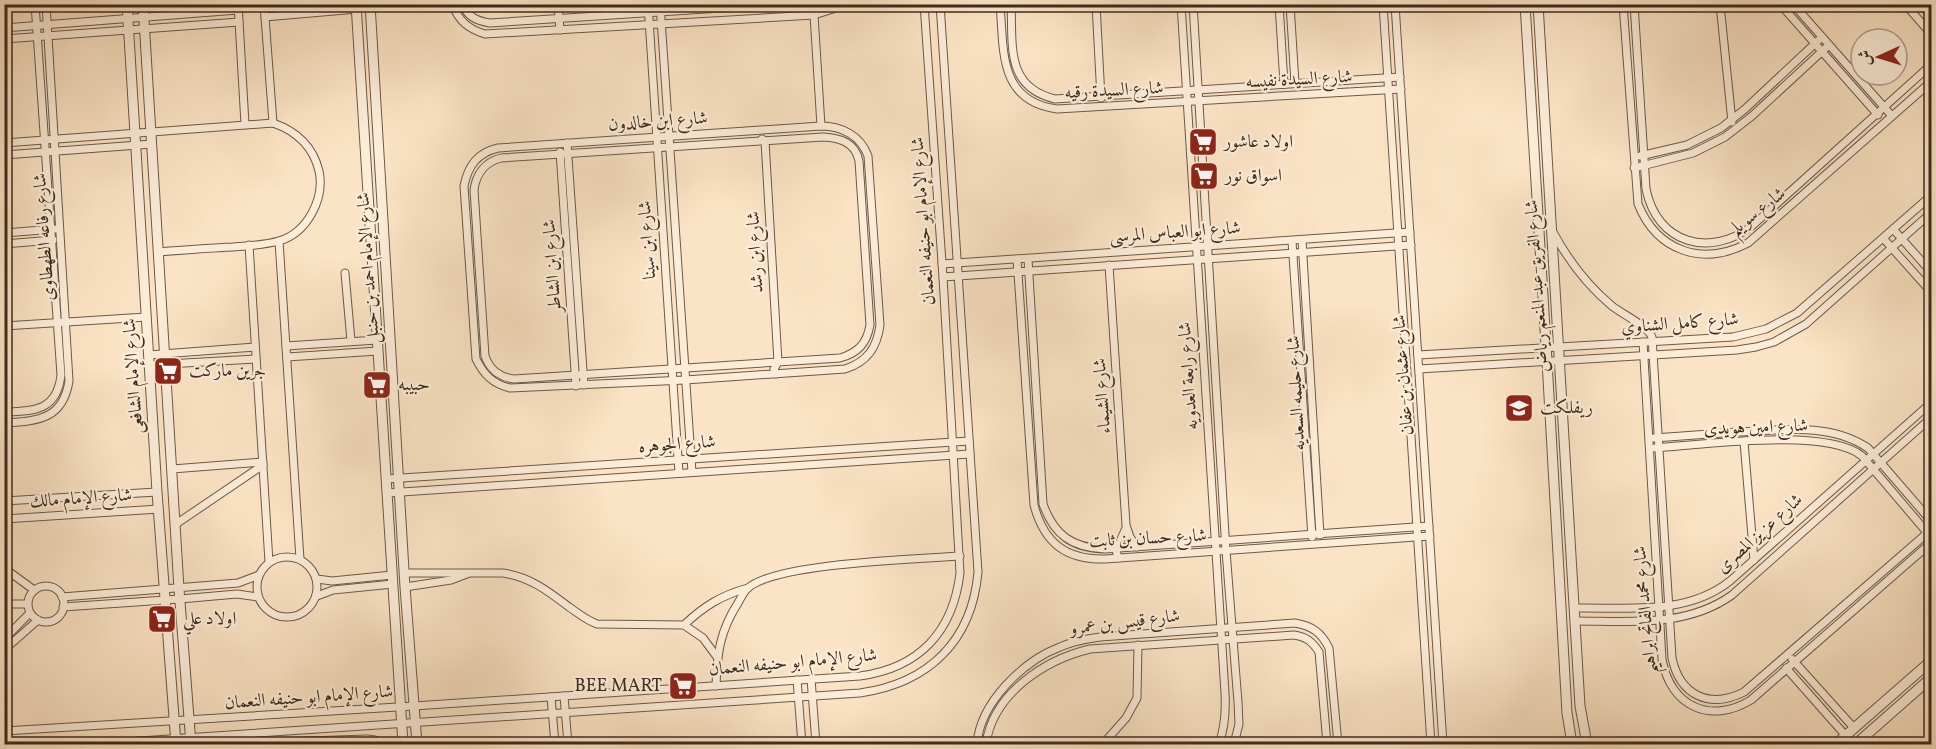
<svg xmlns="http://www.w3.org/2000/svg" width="1936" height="749" font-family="Vollkorn,Amiri,serif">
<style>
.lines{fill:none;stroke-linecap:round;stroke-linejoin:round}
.minor-casing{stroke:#6d5948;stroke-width:9}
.tertiary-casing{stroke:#6d5948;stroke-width:11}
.minor{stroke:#fcedd9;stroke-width:7}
.tertiary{stroke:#fcedd9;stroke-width:9}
.labels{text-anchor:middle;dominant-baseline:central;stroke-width:4.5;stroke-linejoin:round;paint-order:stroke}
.street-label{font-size:18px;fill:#3e2b1e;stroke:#fcedd9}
.poi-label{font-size:18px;fill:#3e2b1e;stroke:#fcedd9;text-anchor:start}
</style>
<rect width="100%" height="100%" fill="#fbe4c5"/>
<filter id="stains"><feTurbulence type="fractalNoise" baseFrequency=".00333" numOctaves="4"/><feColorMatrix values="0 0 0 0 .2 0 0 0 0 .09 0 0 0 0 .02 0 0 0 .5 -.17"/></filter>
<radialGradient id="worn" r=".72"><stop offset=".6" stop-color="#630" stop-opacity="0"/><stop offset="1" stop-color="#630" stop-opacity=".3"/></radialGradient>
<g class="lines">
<!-- minor casing -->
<g class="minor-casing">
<g id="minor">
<polyline points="238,4 245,124"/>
<polyline points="264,4 273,123"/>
<path d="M452 4C459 21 468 29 485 34L814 15 833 9 840 4"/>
<path d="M462 4C468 17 477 21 490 23L784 4"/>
<polyline points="558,4 560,30"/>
<polyline points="648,4 679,473"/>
<polyline points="660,4 692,472"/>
<path d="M1000 4C1004 50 998 101 1057 109L1401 89"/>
<path d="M1011 4C1013 45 1005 87 1055 99L1400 77"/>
<polyline points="1096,4 1101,98"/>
<path d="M1181 4 1225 693C1226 711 1225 727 1219 744"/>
<polyline points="1193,4 1226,551 1238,702 1239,724 1234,744"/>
<polyline points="1279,4 1284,84"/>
<polyline points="1290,4 1295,83"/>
<polyline points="1383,4 1431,744"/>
<polyline points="1395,4 1443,744"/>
<path d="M1623 4 1638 204C1657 251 1702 267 1748 243L1932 81"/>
<path d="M1634 4 1646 189C1657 244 1710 258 1752 226L1932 64"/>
<polyline points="1720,4 1732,122"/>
<polyline points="1780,4 1878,115"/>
<polyline points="1793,4 1892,116"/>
<polyline points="1905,4 1932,35"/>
<polyline points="1921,4 1932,17"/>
<polyline points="814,15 821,126"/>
<polyline points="265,17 357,9"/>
<polyline points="4,28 238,10"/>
<polyline points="4,39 239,22"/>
<path d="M821 126C842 126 861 136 868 156L880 325C877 348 867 362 845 369L685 380 510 388C493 384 484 375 476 359L464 186C468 166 477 153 498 148Z"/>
<path d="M823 137C840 138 855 142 859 161L870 325C867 343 858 353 840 358L514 379C499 377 490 370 485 356L474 190C476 174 485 162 501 158Z"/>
<polyline points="762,139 765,141 778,362 774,369 776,374"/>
<path d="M4 143 273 123C296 131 313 146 319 171 325 199 307 233 279 241 264 245 247 246 233 247 208 248 183 250 158 252"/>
<polyline points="567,143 584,385"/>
<polyline points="560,152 576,386"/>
<polyline points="4,155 152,144"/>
<polyline points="1640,156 1687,145 1721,128 1745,109 1822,37"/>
<polyline points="1634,168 1693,153 1725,137 1752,116 1829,45"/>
<polyline points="1893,229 1932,273"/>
<path d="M1553 232C1568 260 1587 285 1612 306 1622 314 1648 326 1652 337L1672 658C1680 696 1710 709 1744 692L1932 529"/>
<polyline points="4,233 55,229"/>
<polyline points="1883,238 1932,293"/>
<polyline points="1302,240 1320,535"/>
<polyline points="279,241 300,559"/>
<polyline points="1292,241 1312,537"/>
<polyline points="4,244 53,240"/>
<polyline points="249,245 269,562"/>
<path d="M1017 259 1034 505C1044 543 1066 560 1105 559L1430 536"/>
<path d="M1028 259 1043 504C1054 535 1072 548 1105 549L1429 526"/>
<polyline points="942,264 1410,232"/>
<polyline points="1109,265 1126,525 1130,537 1137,547"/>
<polyline points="345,273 351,341"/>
<polyline points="943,277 1411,245"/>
<polyline points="4,326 146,317"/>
<path d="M1643 342 1662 659C1670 706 1710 725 1751 700L1932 542"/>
<polyline points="286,346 377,340"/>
<polyline points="149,355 255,347"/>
<polyline points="1418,355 1733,337 1766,329 1797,313 1932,195"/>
<polyline points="287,357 378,351"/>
<polyline points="149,365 256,359"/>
<polyline points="1419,369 1737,350 1756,347 1774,342 1806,324 1932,212"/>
<path d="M4 412C34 411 57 411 61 375L35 4"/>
<path d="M4 423C37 421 63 420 69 381L46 4"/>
<path d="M1654 438C1681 436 1709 434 1737 432 1780 430 1830 422 1868 448L1932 522"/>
<polyline points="1744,442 1754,560"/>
<path d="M1655 448C1701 445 1827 427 1862 456L1930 536"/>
<polyline points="172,469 263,462"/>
<polyline points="386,479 969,441"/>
<polyline points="387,493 970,454"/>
<polyline points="4,501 157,492"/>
<polyline points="4,519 159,509"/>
<polyline points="176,524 263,465"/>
<circle cx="287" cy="587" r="30"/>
<polyline points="1118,558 1116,550 1126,528"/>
<polyline points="4,568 34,590"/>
<path d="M404 573H503C530 577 548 591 569 607 578 613 586 620 597 624L684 625 703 638 717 657"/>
<polyline points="317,579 332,581 392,575"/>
<circle cx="46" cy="604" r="18"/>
<polyline points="405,587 451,580 467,574"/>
<polyline points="317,596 333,590 393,584"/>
<polyline points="62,597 238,583 259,575"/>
<polyline points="4,604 27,604"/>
<polyline points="63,607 180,599 237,594 258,597"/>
<path d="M1574 608C1627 607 1686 616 1730 581L1932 402"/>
<path d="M1575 621C1628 621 1686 628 1732 595L1932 417"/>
<path d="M684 625C704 606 722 595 748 588"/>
<polyline points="4,639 30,613"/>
<polyline points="4,650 38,620"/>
<polyline points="1792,659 1854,728"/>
<polyline points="1786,668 1846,736"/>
<polyline points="811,679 816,744"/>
<polyline points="797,680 802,744"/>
<path d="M716 686C717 653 720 631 738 603 741 598 744 591 748 588 776 563 918 559 960 556"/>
<polyline points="564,696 568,744"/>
<polyline points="551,697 555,744"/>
<path d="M4 731 414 706 860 676C919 668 953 632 960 573L943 277 924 4"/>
<path d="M94 744 860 693C929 683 972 641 978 572L940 4"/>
<polyline points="220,744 367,739 375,740 382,744"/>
<path d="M977 744C980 703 1023 661 1060 647 1073 641 1086 639 1100 637L1295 623C1312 626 1321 632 1329 648L1338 744"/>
<path d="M986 744C993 694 1044 660 1090 649L1294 635C1306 637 1312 641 1319 652L1327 744"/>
<polyline points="1103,744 1126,718 1137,698 1138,645"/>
</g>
</g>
<!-- tertiary casing -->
<g class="tertiary-casing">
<g id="tertiary">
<polyline points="127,4 157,492 176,744"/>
<polyline points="143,4 179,589 191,744"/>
<polyline points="356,4 403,744"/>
<polyline points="370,4 405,587 417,744"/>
<polyline points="1525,4 1547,361 1567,713 1572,744"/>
<polyline points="1538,4 1580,706 1587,744"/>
<polyline points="1836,744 1932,660"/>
<polyline points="1856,744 1932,677"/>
</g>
</g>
<!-- minor -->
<use href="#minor" class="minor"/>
<!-- tertiary -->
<use href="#tertiary" class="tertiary"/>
</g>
<!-- icons -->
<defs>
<g id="supermarket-square" transform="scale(1.5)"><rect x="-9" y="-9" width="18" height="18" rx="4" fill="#8f2418" stroke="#fcedd9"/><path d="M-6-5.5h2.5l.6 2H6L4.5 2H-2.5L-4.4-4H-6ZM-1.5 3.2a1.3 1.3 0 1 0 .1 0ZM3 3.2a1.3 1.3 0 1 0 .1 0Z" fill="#fff"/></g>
<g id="school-square" transform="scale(1.5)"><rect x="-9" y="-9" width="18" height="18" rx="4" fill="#8f2418" stroke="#fcedd9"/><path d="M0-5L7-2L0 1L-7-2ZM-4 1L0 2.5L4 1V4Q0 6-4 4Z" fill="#fff"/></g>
</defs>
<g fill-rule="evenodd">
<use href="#supermarket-square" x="1203" y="142"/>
<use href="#supermarket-square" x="1204" y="176"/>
<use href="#supermarket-square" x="168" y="371"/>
<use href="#supermarket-square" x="377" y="385"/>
<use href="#school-square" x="1519" y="408"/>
<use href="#supermarket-square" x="162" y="619"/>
<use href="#supermarket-square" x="683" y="686"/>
</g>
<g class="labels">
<!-- street labels -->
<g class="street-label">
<text transform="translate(1299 80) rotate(-3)">شارع السيدة نفيسه</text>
<text transform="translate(1114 91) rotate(-3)">شارع السيدة رقيه</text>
<text transform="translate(658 122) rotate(-4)">شارع ابن خالدون</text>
<text transform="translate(1758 212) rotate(-38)">شارع سويلم</text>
<text transform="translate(924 221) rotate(-94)">شارع الإمام ابو حنيفه النعمان</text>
<text transform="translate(1175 233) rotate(-4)">شارع ابو العباس المرسى</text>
<text transform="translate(45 237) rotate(-94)">شارع رفاعه الطهطاوى</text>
<text transform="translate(648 240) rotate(-94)">شارع ابن سينا</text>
<text transform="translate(756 252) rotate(-93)">شارع ابن رشد</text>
<text transform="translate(553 266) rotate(-94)">شارع ابن الشاطر</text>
<text transform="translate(369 268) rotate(-94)">شارع الإمام احمد بن حنبل</text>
<text transform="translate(1538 286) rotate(-94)">شارع الفريق عبد المنعم رياض</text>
<text transform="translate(1680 324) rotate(-4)">شارع كامل الشناوي</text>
<text transform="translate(1404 375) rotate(-94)">شارع عثمان بن عفان</text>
<text transform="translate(134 376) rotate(-94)">شارع الإمام الشافعى</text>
<text transform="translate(1189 376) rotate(-94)">شارع رابعة العدويه</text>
<text transform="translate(1297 393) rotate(-93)">شارع حليمه السعديه</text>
<text transform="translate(1103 396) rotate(-94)">شارع الشيماء</text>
<text transform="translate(1756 428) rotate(-2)">شارع امين هويدى</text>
<text transform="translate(677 445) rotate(-4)">شارع الجوهره</text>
<text transform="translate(81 499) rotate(-4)">شارع الإمام مالك</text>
<text transform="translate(1760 534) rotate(-42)">شارع عزيز المصرى</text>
<text transform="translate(1148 539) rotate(-3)">شارع حسان بن ثابت</text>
<text transform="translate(1646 610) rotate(-95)">شارع محمد الفاتح ابراهيم</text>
<text transform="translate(1125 623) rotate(-7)">شارع قيس بن عمرو</text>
<text transform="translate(793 663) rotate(-5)">شارع الإمام ابو حنيفه النعمان</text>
<text transform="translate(309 698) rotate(-4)">شارع الإمام ابو حنيفه النعمان</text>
</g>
<!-- poi labels -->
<g class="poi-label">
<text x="1224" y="142">اولاد عاشور</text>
<text x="1225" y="176">اسواق نور</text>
<text x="189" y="371">جرين ماركت</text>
<text x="398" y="385">حبيبه</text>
<text x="1540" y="408">ريفلكت</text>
<text x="183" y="619">اولاد علي</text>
<text x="662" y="686" text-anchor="end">BEE MART</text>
</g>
</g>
<!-- margin -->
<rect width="1936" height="749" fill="none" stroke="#fbe4c5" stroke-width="24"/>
<rect x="6" y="6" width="1924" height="737" fill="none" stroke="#3e2b1e" stroke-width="3"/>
<rect x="12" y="12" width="1912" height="725" fill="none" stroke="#3e2b1e" stroke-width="1.5"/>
<!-- north arrow -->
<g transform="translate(1879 57) rotate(266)"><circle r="28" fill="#fcedd9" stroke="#b09f8e" stroke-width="1.5"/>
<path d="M0-4.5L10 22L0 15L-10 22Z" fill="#8f2418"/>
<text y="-9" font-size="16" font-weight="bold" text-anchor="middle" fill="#3e2b1e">ش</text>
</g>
<rect width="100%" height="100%" filter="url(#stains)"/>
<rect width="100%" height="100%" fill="url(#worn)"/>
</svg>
